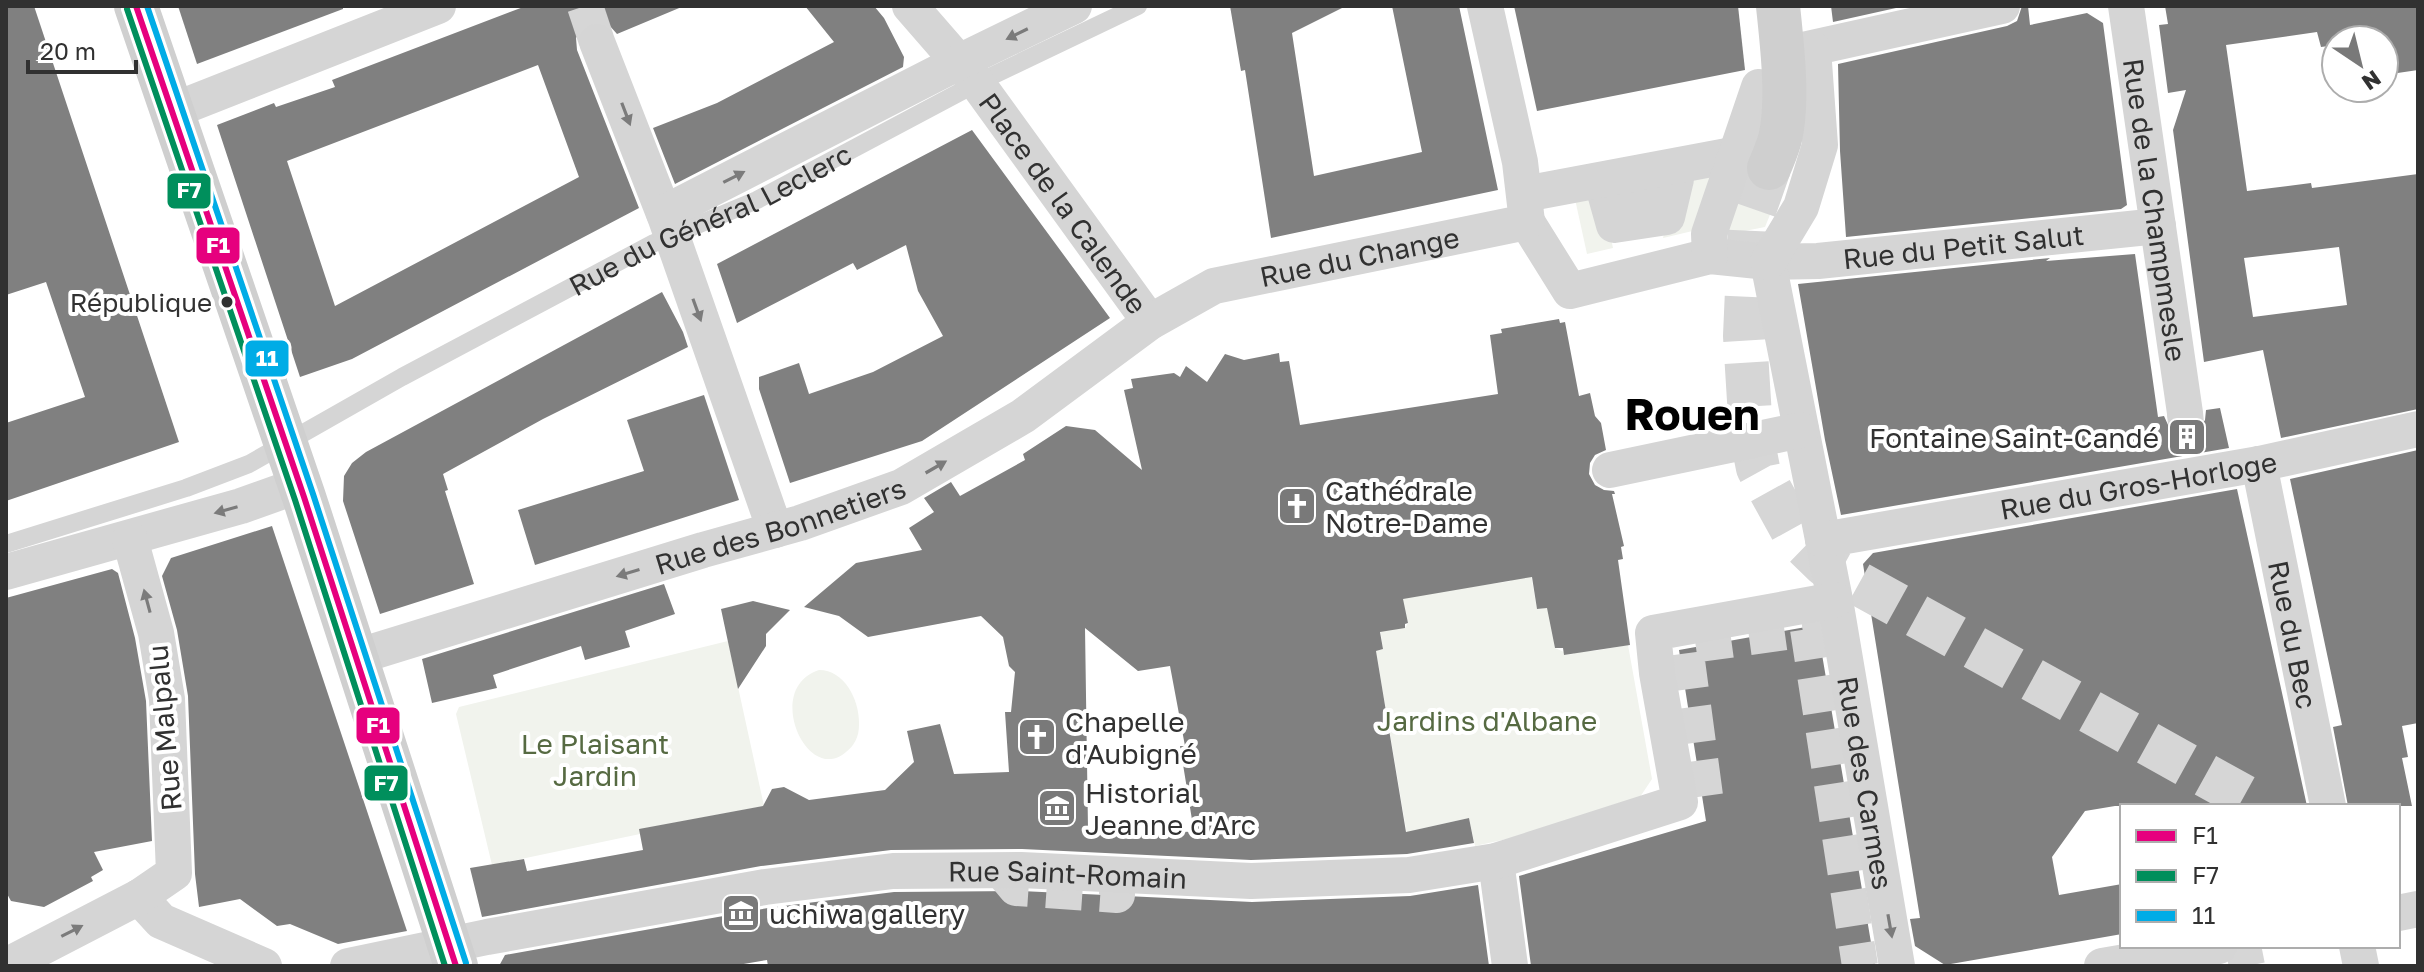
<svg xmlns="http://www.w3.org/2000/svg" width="2424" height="972" font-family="'Golos Text',sans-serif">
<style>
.green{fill:#f1f3ed}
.building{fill:#808080;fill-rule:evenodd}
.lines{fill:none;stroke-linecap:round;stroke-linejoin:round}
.street-tunnel{stroke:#d6d6d6;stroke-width:36;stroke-dasharray:36 18;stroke-linecap:butt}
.secondary-tunnel{stroke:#d6d6d6;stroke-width:44;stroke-dasharray:44 22;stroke-linecap:butt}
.lane{stroke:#d5d5d5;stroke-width:18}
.street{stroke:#d5d5d5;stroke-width:36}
.secondary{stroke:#cfcfcf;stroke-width:44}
.bus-1-casing{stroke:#fff;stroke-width:12}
.bus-2-casing{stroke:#fff;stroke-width:12}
.bus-3-casing{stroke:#fff;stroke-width:12}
.bus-1{stroke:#e6007e;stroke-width:6}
.bus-2{stroke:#008f5c;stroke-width:6}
.bus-3{stroke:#00ace6;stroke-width:6}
.oneway{fill:#7b7b7b}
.bus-dot{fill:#313131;stroke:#fff;stroke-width:3}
.labels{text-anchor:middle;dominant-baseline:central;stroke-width:8;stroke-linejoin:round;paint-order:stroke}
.bus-label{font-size:26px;fill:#313131;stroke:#fff;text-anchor:end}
.street-label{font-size:28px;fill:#313131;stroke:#fff}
.poi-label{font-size:28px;fill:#313131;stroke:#fff;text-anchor:start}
.park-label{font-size:28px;fill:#566a42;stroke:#fff}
.town-label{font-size:44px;font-weight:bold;fill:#000;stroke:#fff}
.line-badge{stroke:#fff;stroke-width:3}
.badge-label{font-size:22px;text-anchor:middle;font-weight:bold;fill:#fff}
</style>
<rect width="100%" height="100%" fill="#fff"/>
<!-- green -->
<g class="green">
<polygon points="1745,163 1782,174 1778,195 1765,227 1714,237"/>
<polygon points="1710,171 1701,229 1663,238 1676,179"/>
<polygon points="1589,196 1605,210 1613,248 1587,254 1575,199"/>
<polygon points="1531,575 1537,609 1552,607 1555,648 1564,652 1565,655 1574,654 1574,650 1594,651 1628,645 1652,779 1630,812 1475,846 1469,818 1415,830 1407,835 1376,651 1383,649 1380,628 1405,628 1408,623 1398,597 1505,582 1511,581 1511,578"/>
<polygon points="728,641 764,806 646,828 640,834 492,865 456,714 459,707"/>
<path d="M819 670C845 670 860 701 859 725 859 736 855 745 846 752 807 786 763 688 819 670Z"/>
</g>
<!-- building -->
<g class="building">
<polygon points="6,6 34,6 179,442 6,501 6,423 85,397 46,282 6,295"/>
<polygon points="178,6 343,6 343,9 197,64"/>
<path d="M526 6H684L617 34 609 25 599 21 590 22 581 28 576 38 577 50 639 208 352 359 300 377 217 125 274 103 276 107 335 87 332 80ZM538 65 579 177 335 306 287 161Z"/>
<polygon points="805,6 874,6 884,18 904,57 903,67 675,184 653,128 717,103 834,42"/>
<polygon points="1230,6 1346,6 1292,33 1314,176 1422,152 1392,6 1459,6 1498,190 1271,238 1245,70 1241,71"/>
<polygon points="1514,6 1738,6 1745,70 1537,111"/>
<polygon points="1831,6 1905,6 1833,22"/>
<polygon points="2022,6 2028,6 2030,25 2087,13 2103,23 2127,205 2121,209 1846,237 1840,151 1838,64 2007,26 2017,21"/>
<path d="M2165 6H2418V70L2384 75V40H2336V45L2321 47 2317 32 2226 45 2247 191 2311 183 2312 188 2418 174V409L2281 438 2263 350 2204 362 2173 130 2186 90 2168 93 2159 25 2168 24ZM2339 247 2347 305 2253 317 2244 258Z"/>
<polygon points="972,130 1110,318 922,441 790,483 759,389 759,377 799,363 809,394 873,372 943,336 918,291 906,245 857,270 853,263 737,323 717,264"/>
<polygon points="2135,254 2158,417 2164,416 2169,427 2178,433 2187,434 2199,429 2205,420 2206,410 2220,408 2229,448 1841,515 1825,440 1798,284 2050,258 2046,261"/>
<polygon points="662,292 683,332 688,347 543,419 443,474 448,490 445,491 474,584 380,614 343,501 344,476 352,463 366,452"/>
<path d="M1559 319 1560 323 1565 322 1579 396 1590 393 1595 416 1601 423 1606 450 1595 455 1590 463 1589 474 1595 485 1604 490 1614 491 1615 494H1612L1624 546 1621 547 1623 559 1618 560 1630 645 1564 655 1563 648H1555L1547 608 1537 609 1532 577 1403 599 1408 623 1405 624V628L1380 632 1383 649 1376 651 1406 832 1469 818 1474 843 1407 854 1251 860 1022 849 891 850 761 866 482 917 470 868 524 859 527 871 643 850 639 829 763 806 772 789 784 787 809 800 885 790 914 762 907 731 940 724 954 774 1009 772 1005 712H1011L1015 672 1009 666 1003 637 981 616 868 637 839 616 804 607 856 563 922 550 909 528 934 512 924 498 951 482 960 496 1025 460 1023 454 1066 426 1095 430 1142 470 1124 390 1133 388 1131 379 1174 373 1180 377 1186 366 1207 382 1225 354 1244 360 1279 353 1280 362 1289 361 1300 425 1498 394 1490 335 1502 333 1501 329ZM1085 628 1138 671 1170 666 1185 746H1180L1194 832 1088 829Z"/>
<polygon points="704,395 739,500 535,565 518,510 644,471 627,420"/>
<polygon points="2418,450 2418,723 2402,726 2408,757 2402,758 2412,806 2348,806 2333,727 2342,725 2290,479"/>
<polygon points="2237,489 2307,806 2115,806 2085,811 2052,857 2059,895 2122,884 2122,934 1945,965 1915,946 1910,919 1920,918 1863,564 1873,553"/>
<polygon points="272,526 407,931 338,944 290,924 277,926 240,899 199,907 195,874 188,696 177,630 162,576 171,558"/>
<polygon points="112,569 118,573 135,638 146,701 152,841 94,852 103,870 91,877 93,881 44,907 11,901 6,892 6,598"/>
<polygon points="664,584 675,614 625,631 630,647 585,660 581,646 493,675 497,688 432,703 422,659"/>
<polygon points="753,601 790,610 766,634 766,646 738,689 721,609"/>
<polygon points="1817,625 1875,966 1531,966 1519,876 1706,821 1679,650"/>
<polygon points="1478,885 1489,966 768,966 767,960 732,966 499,966 505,955 768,908 894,892 1021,891 1252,902 1410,896"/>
</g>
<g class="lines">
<!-- street-tunnel -->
<g class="street-tunnel">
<polyline points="585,6 597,42"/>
<polyline points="2185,413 2189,457"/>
<polyline points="1705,796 1685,646 1808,629 1860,966"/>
<polyline points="1001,870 1016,888 1117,895 1117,874"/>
<polyline points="2243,946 2247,966"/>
</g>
<!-- secondary-tunnel -->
<polyline class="secondary-tunnel" points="1769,168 1750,222 1745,336 1751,433 1758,468 1796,537 1825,565 2261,806"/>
<!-- lane -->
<path class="lane" id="s1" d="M6 544 186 488 249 464 402 377 654 243 757 200 977 83 1138 6"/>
<!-- street -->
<g class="street">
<path id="s2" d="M910 6 977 83 1150 322"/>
<path id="s3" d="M2126 6 2185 413"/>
<polyline points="597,42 666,219 775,530"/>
<polyline points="1789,53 2002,6"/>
<polyline points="172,111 438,6"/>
<polygon points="1676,179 1667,217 1614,225 1605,193"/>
<polyline points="1525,194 1738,154"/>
<polyline points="664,213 959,62 1074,6"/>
<path id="s4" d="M1527 222 1570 291 1710 256 1768 262 1818 261 2158 226"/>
<polyline points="1710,256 1709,234 1759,87"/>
<path id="s5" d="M1768 262 1835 600 1897 966"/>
<polyline points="1768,262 1801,207 1820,145 1813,49"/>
<path id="s6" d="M2259 464 2328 806"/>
<polyline points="1610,470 1801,430"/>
<path id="s7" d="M1823 540 2259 464 2418 429"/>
<polyline points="6,572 241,506 300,485"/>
<path id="s8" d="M356 657 703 550 800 523 901 487 1023 416 1150 322 1214 286 1527 222 1520 162 1485 6"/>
<polyline points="1496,861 1510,966"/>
<polyline points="139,897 161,921 264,966"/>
<polyline points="2398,913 2418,909"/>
<polyline points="2357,946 2361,966"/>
<polyline points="6,966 139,897 174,873 167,699 156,633 130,539"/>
<path id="s9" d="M348 966 487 937 765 887 893 871 1021 870 1251 881 1409 875 1496 861 1680 802 1657 673 1653 633 1835 600"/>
<polyline points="2102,966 2219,946"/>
</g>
<!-- secondary -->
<g class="secondary">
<polyline points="136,6 304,497 456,966"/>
<path d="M1769 168C1773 159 1777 149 1780 139 1789 101 1782 45 1778 6"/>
</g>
<!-- bus-1 casing -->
<g class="bus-1-casing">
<polyline id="bus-1" points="136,6 304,497 456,966"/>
</g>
<!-- bus-2 casing -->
<g class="bus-2-casing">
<polyline id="bus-2" points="127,9 295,500 445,966"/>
</g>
<!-- bus-3 casing -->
<g class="bus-3-casing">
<polyline id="bus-3" points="147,6 313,494 466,963"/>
</g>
<!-- bus-1 -->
<use href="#bus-1" class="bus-1"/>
<!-- bus-2 -->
<use href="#bus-2" class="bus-2"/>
<!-- bus-3 -->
<use href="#bus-3" class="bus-3"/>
</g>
<!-- one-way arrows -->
<defs><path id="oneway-solid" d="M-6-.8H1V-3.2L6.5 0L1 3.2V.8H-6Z" transform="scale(2)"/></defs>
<g class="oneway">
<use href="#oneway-solid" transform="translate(1017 34) rotate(154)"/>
<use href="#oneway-solid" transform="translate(626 114) rotate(69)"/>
<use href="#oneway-solid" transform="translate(734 177) rotate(-27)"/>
<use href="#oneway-solid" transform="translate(697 310) rotate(70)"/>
<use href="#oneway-solid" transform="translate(936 467) rotate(-30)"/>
<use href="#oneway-solid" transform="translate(226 510) rotate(164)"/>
<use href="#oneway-solid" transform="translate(628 573) rotate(163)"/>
<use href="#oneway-solid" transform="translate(147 601) rotate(-105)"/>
<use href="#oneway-solid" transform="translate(1890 926) rotate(80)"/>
<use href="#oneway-solid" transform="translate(72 931) rotate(-27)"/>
</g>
<!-- icons -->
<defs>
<g id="building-square" transform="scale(2)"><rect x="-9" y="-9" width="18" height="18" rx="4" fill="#797979" stroke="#fff"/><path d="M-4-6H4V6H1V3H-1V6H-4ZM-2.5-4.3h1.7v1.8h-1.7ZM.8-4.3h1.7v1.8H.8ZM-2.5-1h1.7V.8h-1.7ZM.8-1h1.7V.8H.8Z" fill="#fff"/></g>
<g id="church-square" transform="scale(2)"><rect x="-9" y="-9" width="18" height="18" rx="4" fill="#797979" stroke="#fff"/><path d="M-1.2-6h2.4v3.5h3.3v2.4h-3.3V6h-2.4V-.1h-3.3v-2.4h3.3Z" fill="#fff"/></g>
<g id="museum-square" transform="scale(2)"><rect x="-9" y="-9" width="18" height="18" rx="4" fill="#797979" stroke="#fff"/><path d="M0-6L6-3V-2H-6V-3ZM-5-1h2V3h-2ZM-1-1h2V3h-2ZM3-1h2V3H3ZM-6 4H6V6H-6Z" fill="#fff"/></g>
</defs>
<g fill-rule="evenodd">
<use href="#building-square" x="2187" y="437"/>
<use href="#church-square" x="1297" y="506"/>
<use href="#church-square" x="1037" y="737"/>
<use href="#museum-square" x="1057" y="808"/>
<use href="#museum-square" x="741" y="913"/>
</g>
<!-- markers -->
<circle class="bus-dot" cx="227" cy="302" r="7"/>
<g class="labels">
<!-- bus labels -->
<g class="bus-label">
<text x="212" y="302">République</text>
</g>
<!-- street labels -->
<g class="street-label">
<text stroke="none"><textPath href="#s2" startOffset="250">Place de la Calende</textPath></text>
<text stroke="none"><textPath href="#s3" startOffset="206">Rue de la Champmesle</textPath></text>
<text stroke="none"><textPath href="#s1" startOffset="778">Rue du Général Leclerc</textPath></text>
<text stroke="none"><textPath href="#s4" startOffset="480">Rue du Petit Salut</textPath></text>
<text stroke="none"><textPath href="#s8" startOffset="1092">Rue du Change</textPath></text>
<text stroke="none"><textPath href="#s7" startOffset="320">Rue du Gros-Horloge</textPath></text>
<text stroke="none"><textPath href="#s8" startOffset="444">Rue des Bonnetiers</textPath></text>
<text stroke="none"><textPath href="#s6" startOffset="174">Rue du Bec</textPath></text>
<text transform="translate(164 728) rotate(-95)">Rue Malpalu</text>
<text stroke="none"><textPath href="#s5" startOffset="530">Rue des Carmes</textPath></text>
<text stroke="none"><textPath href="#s9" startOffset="728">Rue Saint-Romain</textPath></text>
</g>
<!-- poi labels -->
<g class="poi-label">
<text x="2159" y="437" text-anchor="end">Fontaine Saint-Candé</text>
<text x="1325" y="490">Cathédrale<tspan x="1325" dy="32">Notre-Dame</tspan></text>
<text x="1065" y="721">Chapelle<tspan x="1065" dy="32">d'Aubigné</tspan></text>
<text x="1085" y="792">Historial<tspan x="1085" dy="32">Jeanne d'Arc</tspan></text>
<text x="769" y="913">uchiwa gallery</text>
</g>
<!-- park labels -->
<g class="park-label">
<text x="1487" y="720">Jardins d'Albane</text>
<text x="595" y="743">Le Plaisant<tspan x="595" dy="32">Jardin</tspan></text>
</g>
<!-- town labels -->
<g class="town-label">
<text x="1692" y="413">Rouen</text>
</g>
</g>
<g class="line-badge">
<rect x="166" y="172" width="46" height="38" rx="8" fill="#008f5c"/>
<rect x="195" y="226" width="46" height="39" rx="8" fill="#e6007e"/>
<rect x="244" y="339" width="46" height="39" rx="8" fill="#00ace6"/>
<rect x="355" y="706" width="46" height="39" rx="8" fill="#e6007e"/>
<rect x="363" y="764" width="46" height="38" rx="8" fill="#008f5c"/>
</g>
<g class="badge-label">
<text x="189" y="198">F7</text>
<text x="218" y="253">F1</text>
<text x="267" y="366">11</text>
<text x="378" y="733">F1</text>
<text x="386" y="791">F7</text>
</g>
<!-- border -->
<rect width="2424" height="972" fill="none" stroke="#313131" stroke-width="16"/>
<!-- legend -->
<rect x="2120" y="804" width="280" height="144" fill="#ffffff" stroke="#adadad" stroke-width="2"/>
<rect x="2136" y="830" width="40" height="12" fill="#e6007e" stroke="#adadad" stroke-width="2"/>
<text x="2192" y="844" font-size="24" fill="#313131">F1</text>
<rect x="2136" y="870" width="40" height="12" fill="#008f5c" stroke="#adadad" stroke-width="2"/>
<text x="2192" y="884" font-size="24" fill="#313131">F7</text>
<rect x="2136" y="910" width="40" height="12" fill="#00ace6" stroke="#adadad" stroke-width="2"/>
<text x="2192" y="924" font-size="24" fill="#313131">11</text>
<!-- north arrow -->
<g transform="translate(2360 64) rotate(145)"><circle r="38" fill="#ffffff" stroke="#adadad" stroke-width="2"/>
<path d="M0-6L14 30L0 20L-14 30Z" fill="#797979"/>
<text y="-12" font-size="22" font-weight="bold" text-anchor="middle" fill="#313131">N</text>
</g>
<!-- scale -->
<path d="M28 60v12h108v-12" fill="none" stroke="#313131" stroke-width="4"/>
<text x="40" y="60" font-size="24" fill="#313131" stroke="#ffffff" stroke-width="6" paint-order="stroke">20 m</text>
</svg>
